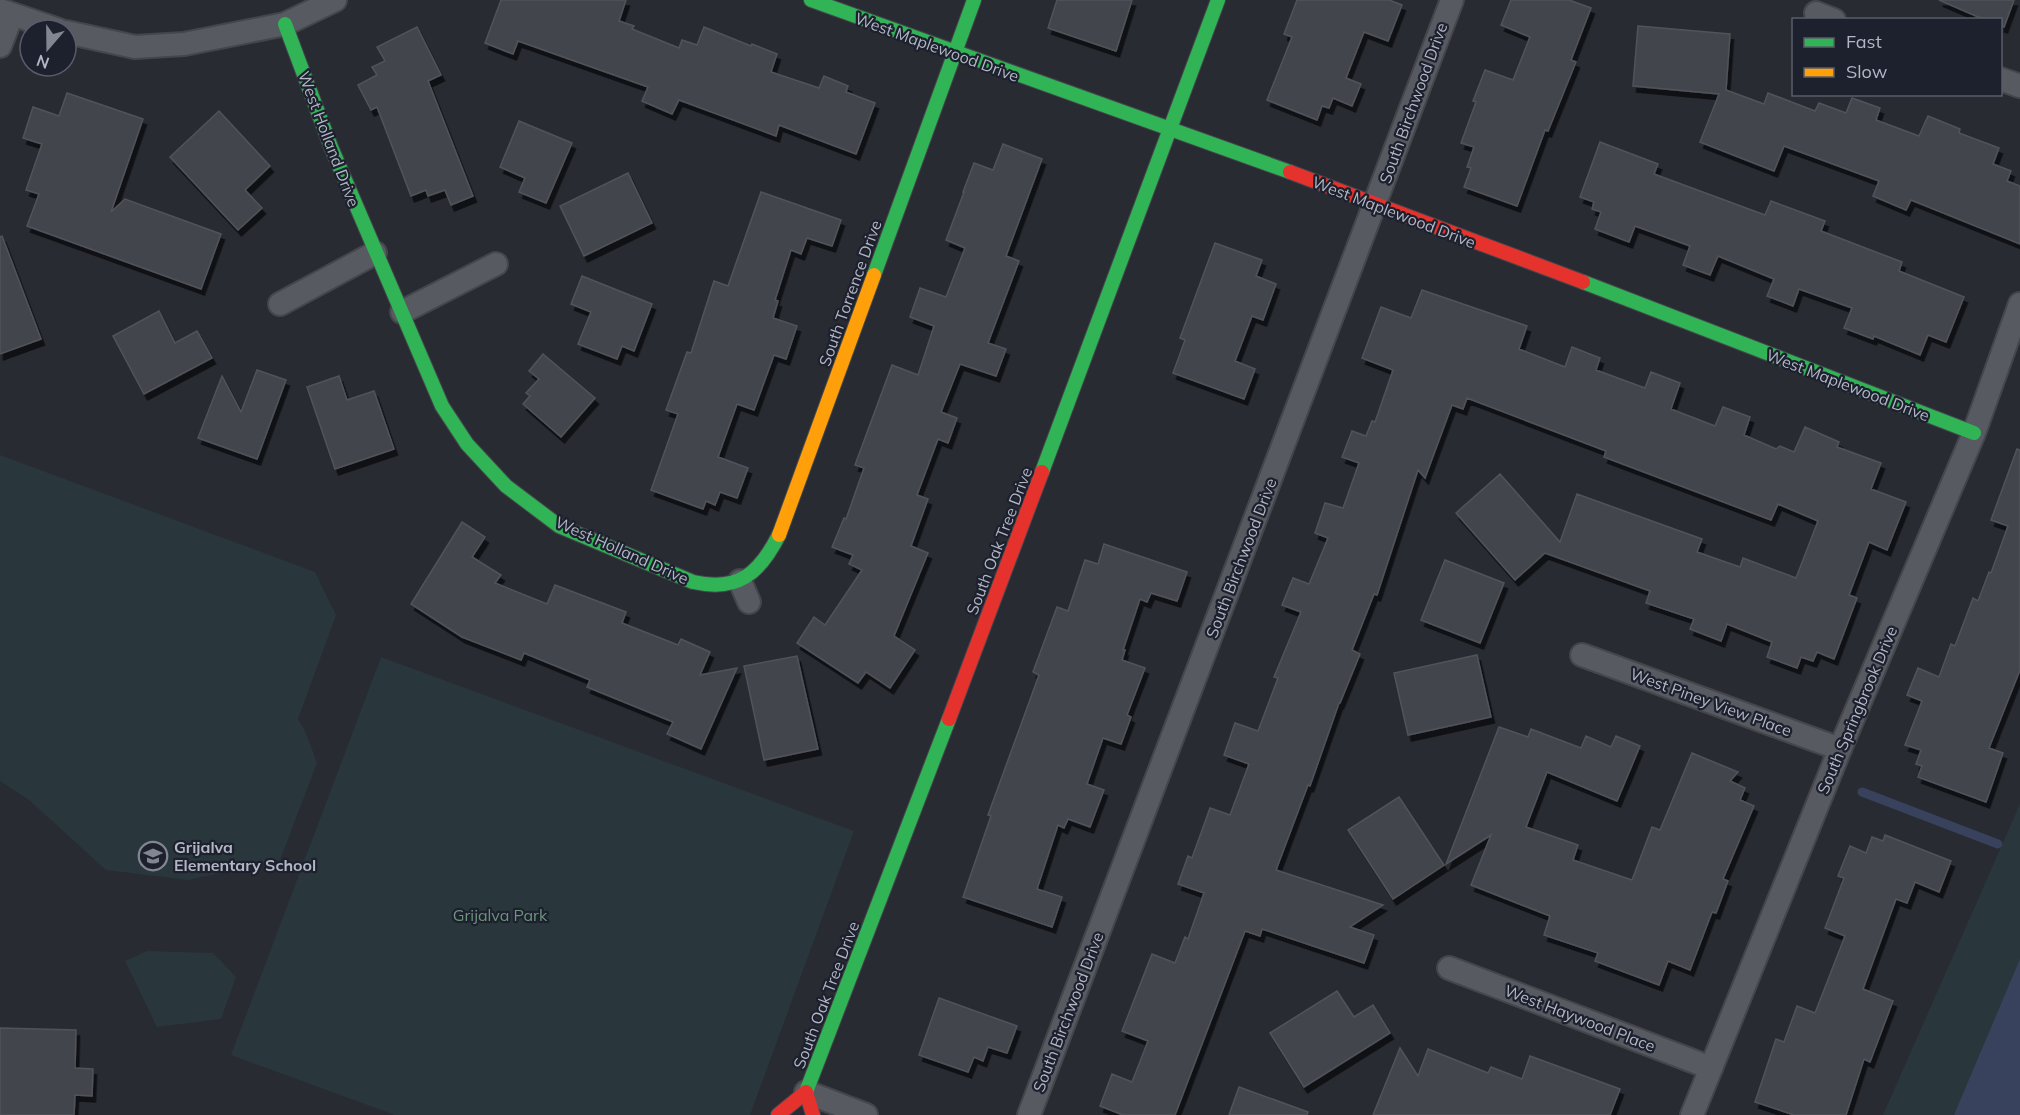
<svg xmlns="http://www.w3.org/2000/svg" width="2020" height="1115" font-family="Mulish,sans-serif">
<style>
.green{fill:#29363c}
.water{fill:#38425c}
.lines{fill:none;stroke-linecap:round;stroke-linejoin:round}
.stream{stroke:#38425c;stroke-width:9}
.building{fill:#43454c;stroke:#51535b;stroke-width:1.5;filter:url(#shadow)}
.street-casing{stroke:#44464c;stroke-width:26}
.fast-casing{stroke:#44464c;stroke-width:16}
.slow-casing{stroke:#44464c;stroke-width:16}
.jam-casing{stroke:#44464c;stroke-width:16}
.street{stroke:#585a62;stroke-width:22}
.fast{stroke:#30b455;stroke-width:14}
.slow{stroke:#ff9f0a;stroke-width:14}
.jam{stroke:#e5322d;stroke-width:14}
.labels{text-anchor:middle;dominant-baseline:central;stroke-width:4.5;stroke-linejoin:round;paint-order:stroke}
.street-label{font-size:16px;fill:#b2b6c5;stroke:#1d212e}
.poi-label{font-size:16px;font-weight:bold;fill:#b2b6c5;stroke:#1d212e;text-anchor:start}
.park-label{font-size:16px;fill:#6b947c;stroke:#1d212e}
</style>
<defs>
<filter id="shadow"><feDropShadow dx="3.5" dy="6" stdDeviation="0" flood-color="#0009"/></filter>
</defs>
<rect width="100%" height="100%" fill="#292b33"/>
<!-- green -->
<g class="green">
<polygon points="0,455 315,572 336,615 298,719 306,733 317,763 280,860 188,880 106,870 29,800 0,781"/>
<polygon points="381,657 854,831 750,1115 395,1115 231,1055"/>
<polygon points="2020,804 2020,1115 1883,1115"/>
<polygon points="147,951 213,953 236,977 221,1019 157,1027 125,961"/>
</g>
<!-- water -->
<polygon class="water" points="2020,959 2020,1115 1954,1115"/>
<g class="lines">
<!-- stream -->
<polyline class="stream" points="1862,792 1998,844"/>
</g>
<!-- building -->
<g class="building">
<polygon points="501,0 626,0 619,21 634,26 632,29 679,48 682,40 697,45 704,27 751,46 752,44 777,54 771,72 819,88 824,76 848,86 846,92 875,103 856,154 779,125 776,136 679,100 672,114 642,101 648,87 518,41 513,54 485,43"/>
<polygon points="1057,0 1132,0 1116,51 1048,28"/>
<polygon points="1297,0 1389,0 1402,5 1388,41 1364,32 1346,78 1361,84 1352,106 1333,98 1329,108 1322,106 1317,120 1267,100 1292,37 1284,34"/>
<polygon points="1511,0 1569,0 1591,8 1571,60 1576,62 1548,131 1545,130 1517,206 1464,187 1471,168 1467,167 1474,147 1461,143 1476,102 1473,101 1485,70 1513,80 1530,37 1501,25"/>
<polygon points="1939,0 2014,0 2004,27 2001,26 2001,20 1985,20"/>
<polygon points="1638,26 1730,34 1726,90 1764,104 1768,93 1815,111 1819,103 1846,113 1852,98 1880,108 1876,120 1919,136 1928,116 1960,129 1959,133 1999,148 1993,164 2011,171 2007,181 2020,186 2020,244 1911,200 1906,210 1873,196 1879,181 1784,146 1774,171 1700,142 1719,94 1633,86"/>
<polygon points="417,27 441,75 428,81 473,196 451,205 445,190 428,196 426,190 411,196 377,107 371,110 358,85 377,75 372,67 385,61 377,47"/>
<polygon points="67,93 143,119 111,212 125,199 221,234 201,289 27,226 39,194 26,190 42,144 23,138 33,107 59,116"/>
<polygon points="219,111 270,166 245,190 262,208 238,230 170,157"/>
<polygon points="519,121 572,143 546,203 519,192 525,178 500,167"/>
<polygon points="1600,142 1658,164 1654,174 1765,215 1771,201 1825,221 1821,231 1902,262 1899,271 1964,297 1946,342 1928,335 1920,355 1874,336 1873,339 1844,328 1852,308 1799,289 1793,306 1767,296 1774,279 1718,256 1710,275 1683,265 1690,246 1635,226 1629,242 1595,229 1601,212 1592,209 1594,202 1580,197"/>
<polygon points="1003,144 1042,159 1006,256 1019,261 988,343 1006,349 996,376 960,364 941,412 957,418 948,443 938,439 917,495 928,499 911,546 928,553 894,636 915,650 890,688 866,672 858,683 797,643 814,617 825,625 862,570 849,564 853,555 832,547 844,518 846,519 864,468 855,465 892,365 918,375 934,326 910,317 920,288 946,297 965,248 946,240 964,192 963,192 974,163 993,170"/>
<polygon points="628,173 652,223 584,256 560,206"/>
<polygon points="761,192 841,220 832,246 807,238 801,254 791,250 775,300 778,301 773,318 797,326 786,359 774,355 754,410 737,404 718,457 748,468 737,498 720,492 715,505 706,501 703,509 651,490 678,414 666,410 687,352 691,353 714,281 728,286"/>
<polygon points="2,236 41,339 0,354 0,237"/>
<polygon points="1215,243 1262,260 1256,276 1276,284 1263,320 1252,316 1235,361 1255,369 1244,399 1173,373 1185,340 1180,338"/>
<polygon points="582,276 652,304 634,351 622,346 617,359 578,344 591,312 571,304"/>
<polygon points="1422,290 1527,326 1519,349 1565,367 1572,347 1600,358 1596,370 1645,388 1651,372 1680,383 1671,409 1715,426 1723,407 1750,417 1744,435 1776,449 1780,446 1794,452 1805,427 1839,442 1837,447 1881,463 1871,489 1906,502 1887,550 1869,542 1849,595 1857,598 1834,659 1817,652 1813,661 1801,657 1797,668 1767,657 1772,642 1727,624 1721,641 1690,629 1694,619 1646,603 1650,591 1545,553 1515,580 1456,513 1500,474 1560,542 1577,494 1702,539 1697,552 1740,567 1743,558 1796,578 1818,521 1778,504 1771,520 1604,457 1606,451 1467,398 1463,409 1452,405 1425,478 1418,470 1377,595 1374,594 1352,650 1360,654 1340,703 1339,703 1310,786 1308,785 1276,870 1383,905 1350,927 1374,935 1364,963 1262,929 1260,936 1245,931 1175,1115 1123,1115 1100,1106 1112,1074 1132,1082 1148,1041 1122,1031 1152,954 1175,963 1185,937 1188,939 1204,893 1178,884 1188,856 1192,858 1210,808 1230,815 1249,764 1224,755 1235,723 1258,731 1278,678 1274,677 1301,612 1282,605 1293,578 1309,584 1328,538 1315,533 1325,503 1343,508 1359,463 1342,457 1352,431 1366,436 1372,421 1375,422 1393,370 1362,358 1381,307 1411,318"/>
<polygon points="159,311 175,343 197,331 212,358 144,394 113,336"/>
<polygon points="543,354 595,398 561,437 523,404 530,396 526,393 539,379 529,371"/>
<polygon points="257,370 286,380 257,459 198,438 222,376 241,412"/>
<polygon points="339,376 347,400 374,391 394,449 335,469 307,387"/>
<polygon points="2017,449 2020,450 2020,670 1989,748 2003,753 1986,802 1918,777 1922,766 1916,764 1921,750 1905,745 1922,701 1907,695 1918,668 1939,677 1951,644 1955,646 1973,598 1978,601 1989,572 1991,573 2008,526 1991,520"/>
<polygon points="462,522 485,537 472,557 501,575 495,583 547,604 555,585 626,612 622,623 678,645 681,639 710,652 700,675 737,668 701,749 667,734 673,722 587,687 590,680 524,653 521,660 462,637 411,604"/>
<polygon points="1104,544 1187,572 1177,601 1151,593 1147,602 1140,599 1123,650 1125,650 1122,660 1145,668 1127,715 1131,717 1121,744 1103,738 1087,784 1104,790 1090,827 1068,819 1064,828 1058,825 1037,889 1062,897 1052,927 963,897 991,816 988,815 1039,675 1033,672 1057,607 1068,611 1085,560 1098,564"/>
<polygon points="1445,560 1504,583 1480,643 1421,620"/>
<polygon points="1477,655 1491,717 1408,735 1394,673"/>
<polygon points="797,656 818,749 764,760 744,666"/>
<polygon points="1499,727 1528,737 1531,729 1581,748 1586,736 1611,747 1616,736 1640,746 1617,801 1547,772 1526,827 1578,845 1573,860 1632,880 1652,827 1660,830 1692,753 1738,772 1730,781 1745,788 1740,800 1754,806 1723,879 1728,881 1716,913 1712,912 1690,970 1668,961 1659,985 1595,961 1598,953 1544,935 1550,916 1471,885 1491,835 1446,864"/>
<polygon points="1399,797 1444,865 1393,899 1348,830"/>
<polygon points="1885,835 1951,861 1939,892 1915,882 1907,903 1896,899 1863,989 1893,1001 1870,1062 1864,1059 1846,1115 1794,1115 1755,1102 1776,1039 1784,1042 1797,1006 1815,1013 1845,936 1825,928 1844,878 1838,876 1850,846 1866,853 1872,837 1883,841"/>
<polygon points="1337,991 1354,1017 1373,1005 1390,1033 1304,1087 1270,1033"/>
<polygon points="939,998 1017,1026 1007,1053 988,1047 983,1061 974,1057 968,1072 919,1055"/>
<polygon points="0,1028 76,1030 75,1068 93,1069 92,1096 75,1095 74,1115 0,1115"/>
<polygon points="1400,1048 1418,1076 1428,1049 1488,1073 1491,1067 1522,1079 1530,1056 1620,1089 1610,1115 1373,1115"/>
<polygon points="1239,1087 1308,1112 1307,1115 1229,1115"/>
</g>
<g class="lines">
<!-- street casing -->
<g class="street-casing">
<g id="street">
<polyline points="0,10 59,30"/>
<polyline points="1816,13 1834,20"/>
<polyline points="66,32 135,47 184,44 285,24 335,0"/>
<polyline points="0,46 12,15"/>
<polyline points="2000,79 2020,86"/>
<polyline points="280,304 375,253"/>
<polyline points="402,312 496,264"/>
<polyline points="740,581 749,602"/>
<polyline points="1582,655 1840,749"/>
<polyline points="1449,968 1711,1068"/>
<polyline points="806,1092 866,1115"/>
<polyline points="1029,1115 1452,0"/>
<polyline points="1692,1115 1840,749 1974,433 2020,304"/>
</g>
</g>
<!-- fast casing -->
<g class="fast-casing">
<g id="fast">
<polyline points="811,0 1290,172"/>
<path d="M285 24 331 147 442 406 467 444 506 486 559 526 693 582C738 592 759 574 779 535"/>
<polyline points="874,275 974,0"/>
<polyline points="1583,282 1974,433"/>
<polyline points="1042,472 1218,0"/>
<polyline points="806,1092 949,719"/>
</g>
</g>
<!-- slow casing -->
<g class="slow-casing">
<polyline id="slow" points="779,535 874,275"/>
</g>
<!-- jam casing -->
<g class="jam-casing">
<g id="jam">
<polyline points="1290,172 1583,282"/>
<polyline points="949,719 1042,472"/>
<polyline points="778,1115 806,1092 813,1115"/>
</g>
</g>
<!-- street -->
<use href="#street" class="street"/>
<!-- fast -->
<use href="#fast" class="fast"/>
<!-- slow -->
<use href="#slow" class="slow"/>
<!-- jam -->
<use href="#jam" class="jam"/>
</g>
<!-- icons -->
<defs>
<g id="school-ring" transform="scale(1.5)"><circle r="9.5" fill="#1d212e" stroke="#828592" stroke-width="1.5"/><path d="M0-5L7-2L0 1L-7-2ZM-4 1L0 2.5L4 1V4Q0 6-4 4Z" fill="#828592"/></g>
</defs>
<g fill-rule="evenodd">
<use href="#school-ring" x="153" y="856"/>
</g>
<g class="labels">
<!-- street labels -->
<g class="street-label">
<text transform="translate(937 47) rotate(20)">West Maplewood Drive</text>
<text transform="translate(1413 103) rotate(-70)">South Birchwood Drive</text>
<text transform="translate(329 139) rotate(69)">West Holland Drive</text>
<text transform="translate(1394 212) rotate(21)">West Maplewood Drive</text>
<text transform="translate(850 293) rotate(-70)">South Torrence Drive</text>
<text transform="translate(1848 385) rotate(21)">West Maplewood Drive</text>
<text transform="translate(999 541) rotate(-69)">South Oak Tree Drive</text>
<text transform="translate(622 550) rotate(24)">West Holland Drive</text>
<text transform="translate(1241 558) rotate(-69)">South Birchwood Drive</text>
<text transform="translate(1711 702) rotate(20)">West Piney View Place</text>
<text transform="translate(1857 710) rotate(-67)">South Springbrook Drive</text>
<text transform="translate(826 995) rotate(-69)">South Oak Tree Drive</text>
<text transform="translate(1068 1012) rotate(-69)">South Birchwood Drive</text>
<text transform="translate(1580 1018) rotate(21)">West Haywood Place</text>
</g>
<!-- poi labels -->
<g class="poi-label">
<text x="174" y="847">Grijalva<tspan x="174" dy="18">Elementary School</tspan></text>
</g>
<!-- park labels -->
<g class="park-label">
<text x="500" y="915">Grijalva Park</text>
</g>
</g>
<!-- legend -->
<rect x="1792" y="18" width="210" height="78" fill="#1d212e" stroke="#595d6a" stroke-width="1.5"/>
<rect x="1804" y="38" width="30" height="9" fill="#30b455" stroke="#595d6a" stroke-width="1.5"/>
<text x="1846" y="48" font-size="18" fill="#b2b6c5">Fast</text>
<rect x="1804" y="68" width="30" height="9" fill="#ff9f0a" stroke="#595d6a" stroke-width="1.5"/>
<text x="1846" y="78" font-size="18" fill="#b2b6c5">Slow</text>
<!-- north arrow -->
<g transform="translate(48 48) rotate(200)"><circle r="28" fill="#1d212e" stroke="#595d6a" stroke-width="1.5"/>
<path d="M0-4.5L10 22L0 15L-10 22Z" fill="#828592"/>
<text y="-9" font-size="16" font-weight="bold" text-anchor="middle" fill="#b2b6c5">N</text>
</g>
</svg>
